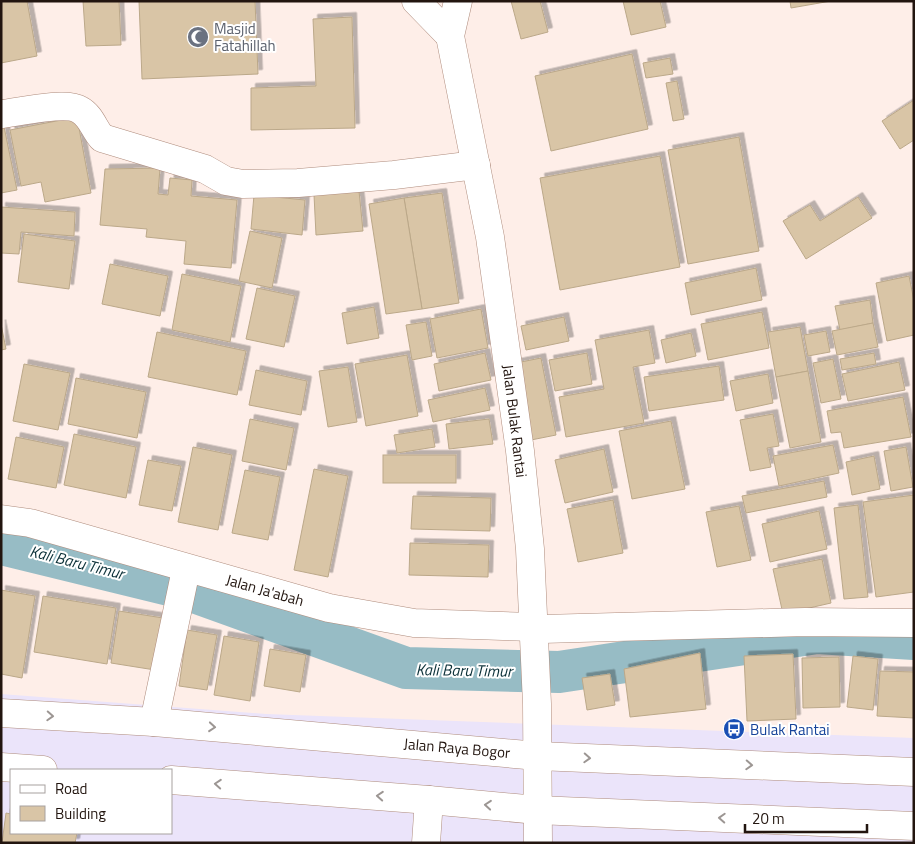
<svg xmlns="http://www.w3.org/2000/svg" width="915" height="844" font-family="'Titillium Web',sans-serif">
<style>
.commercial{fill:#ebe4fa;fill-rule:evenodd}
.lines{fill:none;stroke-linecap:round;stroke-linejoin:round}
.canal{stroke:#97bcc5;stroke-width:42}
.building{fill:#d9c5a6;stroke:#bba889;filter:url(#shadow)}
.minor-casing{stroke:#af8c7d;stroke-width:29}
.highway-casing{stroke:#af8c7d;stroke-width:29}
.minor{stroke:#fff;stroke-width:28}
.highway{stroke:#fff;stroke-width:28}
.oneway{stroke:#9c9693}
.labels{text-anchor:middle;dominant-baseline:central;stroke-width:4;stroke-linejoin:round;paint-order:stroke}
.worship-label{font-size:15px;fill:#5b616d;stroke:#fff;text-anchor:start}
.street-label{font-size:15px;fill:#22150f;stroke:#fff}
.transit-label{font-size:15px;fill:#164399;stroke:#fff;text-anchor:start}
.water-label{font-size:16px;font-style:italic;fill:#0b3038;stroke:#fff}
</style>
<defs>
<filter id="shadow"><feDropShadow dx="4.5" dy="-4.5" stdDeviation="0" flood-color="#0004"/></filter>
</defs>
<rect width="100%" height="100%" fill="#feeee8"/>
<!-- commercial -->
<path class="commercial" d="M1 694 266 714 914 738V843H1ZM11 770H171V833H11Z"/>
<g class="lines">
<!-- canal -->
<polyline class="canal" points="1,544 186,589 406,668 559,672 817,633 914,639"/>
</g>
<!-- building -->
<g class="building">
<polygon points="1,1 27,1 37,56 1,63"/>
<polygon points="83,1 119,1 121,45 86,46"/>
<polygon points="139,1 255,1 258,74 142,79"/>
<polygon points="511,1 540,1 548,32 521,39"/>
<polygon points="623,1 660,1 666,27 631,35"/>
<polygon points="790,1 831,1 791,8"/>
<polygon points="352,17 355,128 251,130 251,88 316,86 313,19"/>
<polygon points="632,54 648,129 551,151 535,76"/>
<polygon points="670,58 673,74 646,78 643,63"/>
<polygon points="677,81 684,119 673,121 666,83"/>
<polygon points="914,100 914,140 900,149 882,121"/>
<polygon points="1,112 17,190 1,193"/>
<polygon points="77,117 91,193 45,202 41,182 21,186 10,130"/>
<polygon points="739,137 759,251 688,264 668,150"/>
<polygon points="660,156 680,267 560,290 540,178"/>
<polygon points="160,168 158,194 168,195 170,178 192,180 191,196 237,200 231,268 184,264 186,241 146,237 147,229 100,225 105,169"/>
<polygon points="359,191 363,231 316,235 314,195"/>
<polygon points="442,193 459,303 422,309 404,198"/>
<polygon points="254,195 305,200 302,235 251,229"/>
<polygon points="858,197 872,218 806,259 783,221 810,205 820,221"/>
<polygon points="404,198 422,309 386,314 369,204"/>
<polygon points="1,207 75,212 74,236 21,232 19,254 1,253"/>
<polygon points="250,231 282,238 272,288 239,281"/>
<polygon points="24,234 75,241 69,289 18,282"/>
<polygon points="110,264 168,276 160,316 102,304"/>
<polygon points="756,268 762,300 691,315 685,283"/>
<polygon points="182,274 241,286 230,342 172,330"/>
<polygon points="909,276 914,301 914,335 887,341 876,283"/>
<polygon points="257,288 295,296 284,347 246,339"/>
<polygon points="870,300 873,323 840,330 835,306"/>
<polygon points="374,307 379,338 347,344 342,313"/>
<polygon points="481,309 488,348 437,358 430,319"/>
<polygon points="762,312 769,348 708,360 701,324"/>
<polygon points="564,317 569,341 526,350 521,326"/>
<polygon points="426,322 432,356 412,360 406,325"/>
<polygon points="873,323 878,347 837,355 832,331"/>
<polygon points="1,324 6,349 1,350"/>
<polygon points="800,327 808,371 776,377 768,332"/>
<polygon points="649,330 655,363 633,367 644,423 566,437 559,397 604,389 595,340"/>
<polygon points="826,331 830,352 808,356 804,335"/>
<polygon points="157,332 246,351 237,395 148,377"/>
<polygon points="691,333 696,356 666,363 661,340"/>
<polygon points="485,353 491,380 439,391 434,364"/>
<polygon points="587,353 592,384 555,391 549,360"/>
<polygon points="874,353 876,364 842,370 840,359"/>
<polygon points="407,355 418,416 366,426 355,364"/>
<polygon points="541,358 556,435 526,441 511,364"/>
<polygon points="833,359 841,399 821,403 813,363"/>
<polygon points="899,362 905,390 848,401 842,374"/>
<polygon points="24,364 70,373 58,430 13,421"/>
<polygon points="719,366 724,400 649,411 644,377"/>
<polygon points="348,367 357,422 328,427 319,371"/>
<polygon points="256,370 307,381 301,415 249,405"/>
<polygon points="808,371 821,442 790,448 776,377"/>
<polygon points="768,374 773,403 736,411 730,381"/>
<polygon points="76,378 146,392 137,438 68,424"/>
<polygon points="485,388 490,410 433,422 428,400"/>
<polygon points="903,397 911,437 844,448 841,432 831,433 827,411"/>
<polygon points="773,414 779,446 767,448 771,467 750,471 740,420"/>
<polygon points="250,419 294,428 286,470 242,461"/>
<polygon points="489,419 493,444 449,449 446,424"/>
<polygon points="671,421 685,489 632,499 619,431"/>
<polygon points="432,429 435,447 397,453 394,435"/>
<polygon points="74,434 136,447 126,498 64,485"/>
<polygon points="16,437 64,447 56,488 8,479"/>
<polygon points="833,445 839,473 779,486 773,456"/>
<polygon points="193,447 232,455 218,530 178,522"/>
<polygon points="906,447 913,487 891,491 884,451"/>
<polygon points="604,449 613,492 565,503 555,460"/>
<rect x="383" y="455" width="73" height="28"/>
<polygon points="874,456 880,489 852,495 846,462"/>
<polygon points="148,460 181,466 172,511 139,505"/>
<polygon points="314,469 348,476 328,577 294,570"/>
<polygon points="245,470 280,477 268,540 232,533"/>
<polygon points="824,481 827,497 746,513 742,496"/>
<polygon points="914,495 914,592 876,597 863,502"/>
<polygon points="413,496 491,498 490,531 411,529"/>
<polygon points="613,500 623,553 578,562 567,509"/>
<polygon points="858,505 868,597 844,599 834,508"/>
<polygon points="739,506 751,560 717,567 706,512"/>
<polygon points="819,511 827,549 770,562 762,524"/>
<polygon points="410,543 489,545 488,577 409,575"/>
<polygon points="822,559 831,603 783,614 773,569"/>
<polygon points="1,590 35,596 22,678 1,674"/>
<polygon points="43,596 116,608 107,664 34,652"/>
<polygon points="119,611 163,618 155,670 111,663"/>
<polygon points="187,630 217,635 207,690 179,686"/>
<polygon points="224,636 259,642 250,701 214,695"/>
<polygon points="270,649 306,655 300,692 264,686"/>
<polygon points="700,653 706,709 630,717 624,669"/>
<polygon points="793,654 796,719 747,721 744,656"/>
<polygon points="853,656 878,659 873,710 847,707"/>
<polygon points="839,657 840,707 803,708 802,658"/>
<polygon points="880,671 914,672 914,718 877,716"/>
<polygon points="610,674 615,705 587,710 582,678"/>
<polygon points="6,813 11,814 11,833 77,833 75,843 2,843"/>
</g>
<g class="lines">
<!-- minor casing -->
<g class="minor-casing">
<g id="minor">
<polyline points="416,1 450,36"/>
<polyline points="458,1 450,36 490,237 520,451 530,549 537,704 538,843"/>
<path d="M2 114C19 112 66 101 80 110 91 116 94 129 102 138L205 169 226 181 243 184 298 183 394 175 476 165"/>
<polyline points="1,519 30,523 329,608 414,623 534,627 542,629 805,622 914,623"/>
<polyline points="154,722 184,579 185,568"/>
<polyline points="426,843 429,800"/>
</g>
</g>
<!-- highway casing -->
<g class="highway-casing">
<g id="highway">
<polyline points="1,713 154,722 538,756 914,772"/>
<polyline points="1,767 43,770"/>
<polyline points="171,780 429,800 537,810 914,826"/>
</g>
</g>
<!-- minor -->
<use href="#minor" class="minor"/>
<!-- highway -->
<use href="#highway" class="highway"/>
</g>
<!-- one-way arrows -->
<defs><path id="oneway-chevron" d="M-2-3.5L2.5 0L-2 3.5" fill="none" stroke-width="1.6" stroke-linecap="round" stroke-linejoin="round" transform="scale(1.25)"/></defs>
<g class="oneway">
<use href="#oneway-chevron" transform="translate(50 716) rotate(3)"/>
<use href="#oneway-chevron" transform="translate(212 727) rotate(5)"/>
<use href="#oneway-chevron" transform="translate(587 758) rotate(3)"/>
<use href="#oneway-chevron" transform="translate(749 765) rotate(3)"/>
<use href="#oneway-chevron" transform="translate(218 784) rotate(-176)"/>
<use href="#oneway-chevron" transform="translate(380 796) rotate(-176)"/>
<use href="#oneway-chevron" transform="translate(488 805) rotate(-175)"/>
<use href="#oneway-chevron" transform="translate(722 818) rotate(-177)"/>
</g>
<!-- icons -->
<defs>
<g id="mosque-disc" transform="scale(1.125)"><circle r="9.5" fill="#6b7280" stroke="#fff"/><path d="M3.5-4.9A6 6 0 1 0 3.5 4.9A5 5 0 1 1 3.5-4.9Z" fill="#fff"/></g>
<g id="bus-disc" transform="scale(1.125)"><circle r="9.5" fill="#1a4fb4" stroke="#fff"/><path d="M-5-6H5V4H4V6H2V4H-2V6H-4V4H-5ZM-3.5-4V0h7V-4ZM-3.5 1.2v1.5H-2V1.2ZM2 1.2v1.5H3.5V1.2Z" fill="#fff"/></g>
</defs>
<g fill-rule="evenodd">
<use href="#mosque-disc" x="198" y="37"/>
<use href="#bus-disc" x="734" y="729"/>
</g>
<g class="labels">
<!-- worship labels -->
<g class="worship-label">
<text x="214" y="28">Masjid<tspan x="214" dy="17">Fatahillah</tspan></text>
</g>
<!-- street labels -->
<g class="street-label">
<text transform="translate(515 421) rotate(83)">Jalan Bulak Rantai</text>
<text transform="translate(265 590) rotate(16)">Jalan Ja'abah</text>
<text transform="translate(457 748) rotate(5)">Jalan Raya Bogor</text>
</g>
<!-- transit labels -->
<g class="transit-label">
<text x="750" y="729">Bulak Rantai</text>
</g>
<!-- water labels -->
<g class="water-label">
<text transform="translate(77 562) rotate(14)">Kali Baru Timur</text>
<text transform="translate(464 670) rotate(1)">Kali Baru Timur</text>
</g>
</g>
<!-- border -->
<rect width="915" height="844" fill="none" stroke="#22150f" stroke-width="5"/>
<!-- legend -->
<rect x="10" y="769" width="162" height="65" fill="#ffffff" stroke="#a7a19f"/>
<rect x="20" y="785" width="25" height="8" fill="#ffffff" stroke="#a7a19f"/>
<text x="55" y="794" font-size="15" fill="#22150f">Road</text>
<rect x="20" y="806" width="25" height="15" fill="#d9c5a6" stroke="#a7a19f"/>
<text x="55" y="819" font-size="15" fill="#22150f">Building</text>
<!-- scale -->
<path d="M745 824v8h122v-8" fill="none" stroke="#22150f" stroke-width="2.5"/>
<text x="752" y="824" font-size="15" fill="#22150f" stroke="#ffffff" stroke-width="4" paint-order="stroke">20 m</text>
</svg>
